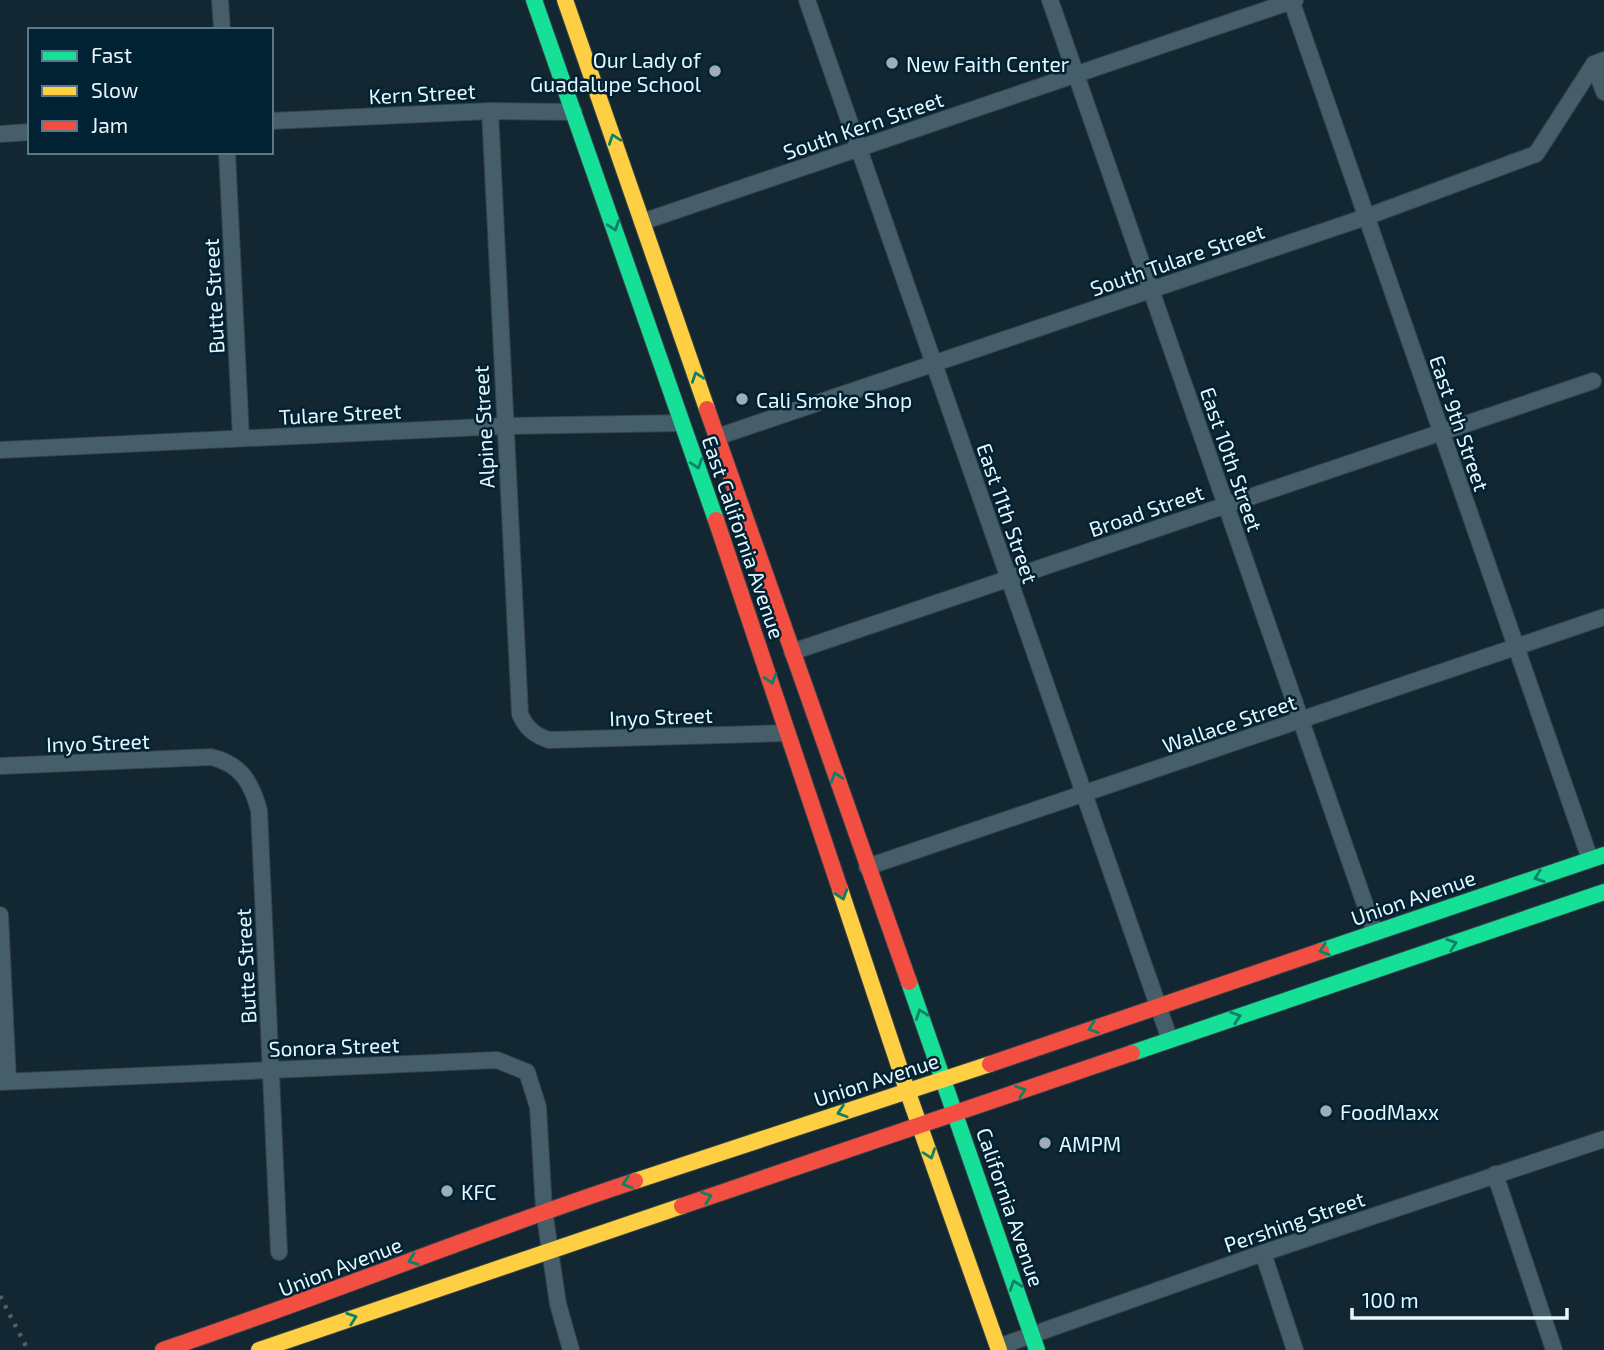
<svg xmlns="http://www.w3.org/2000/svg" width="1604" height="1350" font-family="'Exo 2',sans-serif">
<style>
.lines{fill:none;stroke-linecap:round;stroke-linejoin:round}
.street-casing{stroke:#354249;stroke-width:18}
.fast-casing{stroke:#354249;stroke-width:18}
.slow-casing{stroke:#354249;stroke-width:18}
.jam-casing{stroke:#354249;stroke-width:18}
.street{stroke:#465e6a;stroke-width:16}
.fast{stroke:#16e098;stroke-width:16}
.slow{stroke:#ffcf43;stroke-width:16}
.jam{stroke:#f24e42;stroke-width:16}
.rail{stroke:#4e616a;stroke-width:4.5;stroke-dasharray:3.5 7;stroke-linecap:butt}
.oneway{stroke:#0b8166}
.poi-dot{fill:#9daeb6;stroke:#023;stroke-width:2.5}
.labels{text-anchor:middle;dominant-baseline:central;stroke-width:5;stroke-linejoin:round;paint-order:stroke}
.poi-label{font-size:21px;fill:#e8f6fd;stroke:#023;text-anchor:start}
.street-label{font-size:21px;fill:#e8f6fd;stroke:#023}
</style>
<rect width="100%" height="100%" fill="#122731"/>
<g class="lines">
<!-- street casing -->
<g class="street-casing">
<g id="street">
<polyline points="220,0 222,30"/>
<polyline points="807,0 1170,1040"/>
<polyline points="1050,0 1375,933"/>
<polyline points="1291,0 1590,859"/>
<polyline points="1594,64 1604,92"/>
<path d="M490 111 520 714C526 728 534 735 549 740L787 733"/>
<polyline points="271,121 490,111 574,112"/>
<polyline points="0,134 30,132"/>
<polyline points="227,152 241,438"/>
<polyline points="642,222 1295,0"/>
<polyline points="717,437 1366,217 1536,154 1594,64 1604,60"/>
<polyline points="0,450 504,426 682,423"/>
<polyline points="792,652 1593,381"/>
<path d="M0 766 211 757C241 764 251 782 259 810L279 1252"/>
<polyline points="867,867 1604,617"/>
<polyline points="0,915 8,1081"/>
<polyline points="0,1082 497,1060 527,1072 538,1107 544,1210 558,1304 571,1350"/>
<polyline points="1495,1174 1554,1350"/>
<polyline points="1263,1253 1295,1350"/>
<polyline points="998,1347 1263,1253 1604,1139"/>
</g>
</g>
<!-- fast casing -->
<g class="fast-casing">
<g id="fast">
<polyline points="534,0 716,520"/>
<polyline points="1321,951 1604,855"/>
<polyline points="909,982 1037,1350"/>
<polyline points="1132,1053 1604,892"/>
</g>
</g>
<!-- slow casing -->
<g class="slow-casing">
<g id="slow">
<polyline points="565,0 707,409"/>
<polyline points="840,889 907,1090 999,1350"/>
<polyline points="635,1181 990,1064"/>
<polyline points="259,1350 682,1206"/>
</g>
</g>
<!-- jam casing -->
<g class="jam-casing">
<g id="jam">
<polyline points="707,409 909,982"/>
<polyline points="716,520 840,889"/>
<polyline points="990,1064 1321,951"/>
<polyline points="682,1206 1132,1053"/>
<path d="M163 1350C322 1297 476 1233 635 1181"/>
</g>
</g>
<!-- street -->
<use href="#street" class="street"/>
<!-- fast -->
<use href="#fast" class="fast"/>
<!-- slow -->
<use href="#slow" class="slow"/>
<!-- jam -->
<use href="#jam" class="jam"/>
<!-- rail -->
<polyline class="rail" points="0,1296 28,1350"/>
</g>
<!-- one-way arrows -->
<defs><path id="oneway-chevron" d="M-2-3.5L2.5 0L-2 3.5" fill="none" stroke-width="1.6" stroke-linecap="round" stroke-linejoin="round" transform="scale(1.75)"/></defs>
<g class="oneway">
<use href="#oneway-chevron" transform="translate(614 139) rotate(-109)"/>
<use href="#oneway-chevron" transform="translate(614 226) rotate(71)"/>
<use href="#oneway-chevron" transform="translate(697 377) rotate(-109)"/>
<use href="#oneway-chevron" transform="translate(697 464) rotate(71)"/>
<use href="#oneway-chevron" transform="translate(771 679) rotate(73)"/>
<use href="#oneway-chevron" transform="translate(836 777) rotate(-109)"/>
<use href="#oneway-chevron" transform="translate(1539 877) rotate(161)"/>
<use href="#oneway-chevron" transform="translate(842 895) rotate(72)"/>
<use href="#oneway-chevron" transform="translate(1452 944) rotate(-19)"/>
<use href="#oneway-chevron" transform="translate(1324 950) rotate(161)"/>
<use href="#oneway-chevron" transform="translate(921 1014) rotate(-110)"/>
<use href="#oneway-chevron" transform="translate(1236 1017) rotate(-19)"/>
<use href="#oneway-chevron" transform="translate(1093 1028) rotate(161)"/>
<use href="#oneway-chevron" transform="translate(1021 1091) rotate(-19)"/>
<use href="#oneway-chevron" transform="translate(842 1112) rotate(162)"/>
<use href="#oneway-chevron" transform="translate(930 1154) rotate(71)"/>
<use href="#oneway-chevron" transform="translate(627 1183) rotate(162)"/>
<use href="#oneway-chevron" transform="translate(707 1197) rotate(-19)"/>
<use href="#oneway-chevron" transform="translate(413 1260) rotate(159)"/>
<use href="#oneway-chevron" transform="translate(1015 1285) rotate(-109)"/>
<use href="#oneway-chevron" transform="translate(352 1318) rotate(-19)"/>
</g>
<!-- markers -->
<g class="poi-dot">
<circle cx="892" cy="63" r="7"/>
<circle cx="715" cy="71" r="7"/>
<circle cx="742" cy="399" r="7"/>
<circle cx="1326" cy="1111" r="7"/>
<circle cx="1045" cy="1143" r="7"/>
<circle cx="447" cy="1191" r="7"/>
</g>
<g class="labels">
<!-- poi labels -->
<g class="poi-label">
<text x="701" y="59" text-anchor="end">Our Lady of<tspan x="701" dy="24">Guadalupe School</tspan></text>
<text x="906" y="63">New Faith Center</text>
<text x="756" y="399">Cali Smoke Shop</text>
<text x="1340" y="1111">FoodMaxx</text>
<text x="1059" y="1143">AMPM</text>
<text x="461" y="1191">KFC</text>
</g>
<!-- street labels -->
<g class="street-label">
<text transform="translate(422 93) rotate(-3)">Kern Street</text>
<text transform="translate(863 125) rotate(-19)">South Kern Street</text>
<text transform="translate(1177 259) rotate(-19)">South Tulare Street</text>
<text transform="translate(213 296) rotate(-93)">Butte Street</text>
<text transform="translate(340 413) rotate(-3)">Tulare Street</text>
<text transform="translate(1460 423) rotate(71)">East 9th Street</text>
<text transform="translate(483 427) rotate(-93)">Alpine Street</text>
<text transform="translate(1232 459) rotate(71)">East 10th Street</text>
<text transform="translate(1146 510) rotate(-19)">Broad Street</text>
<text transform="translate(1008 513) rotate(71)">East 11th Street</text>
<text transform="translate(744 537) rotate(71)">East California Avenue</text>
<text transform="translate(661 716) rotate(-2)">Inyo Street</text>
<text transform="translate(1229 723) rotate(-19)">Wallace Street</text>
<text transform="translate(98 742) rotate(-2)">Inyo Street</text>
<text transform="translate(1413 897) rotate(-19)">Union Avenue</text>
<text transform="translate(245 966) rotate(-93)">Butte Street</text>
<text transform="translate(334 1046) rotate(-2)">Sonora Street</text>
<text transform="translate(876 1079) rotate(-18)">Union Avenue</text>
<text transform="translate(1011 1207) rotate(71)">California Avenue</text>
<text transform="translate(1294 1221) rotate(-19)">Pershing Street</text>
<text transform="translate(340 1266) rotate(-21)">Union Avenue</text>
</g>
</g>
<!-- legend -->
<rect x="28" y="28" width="245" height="126" fill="#002233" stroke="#5d7784" stroke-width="2"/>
<rect x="42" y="51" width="35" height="10" fill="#16e098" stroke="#5d7784" stroke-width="2"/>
<text x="91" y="63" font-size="21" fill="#e8f6fd">Fast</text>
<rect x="42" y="86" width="35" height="10" fill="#ffcf43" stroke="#5d7784" stroke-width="2"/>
<text x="91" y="98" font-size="21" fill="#e8f6fd">Slow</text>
<rect x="42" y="121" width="35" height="10" fill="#f24e42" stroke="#5d7784" stroke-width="2"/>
<text x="91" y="133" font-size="21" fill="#e8f6fd">Jam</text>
<!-- scale -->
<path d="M1352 1308v10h215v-10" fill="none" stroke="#e8f6fd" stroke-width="3.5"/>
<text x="1362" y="1308" font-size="21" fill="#e8f6fd" stroke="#002233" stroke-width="5" paint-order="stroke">100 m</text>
</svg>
